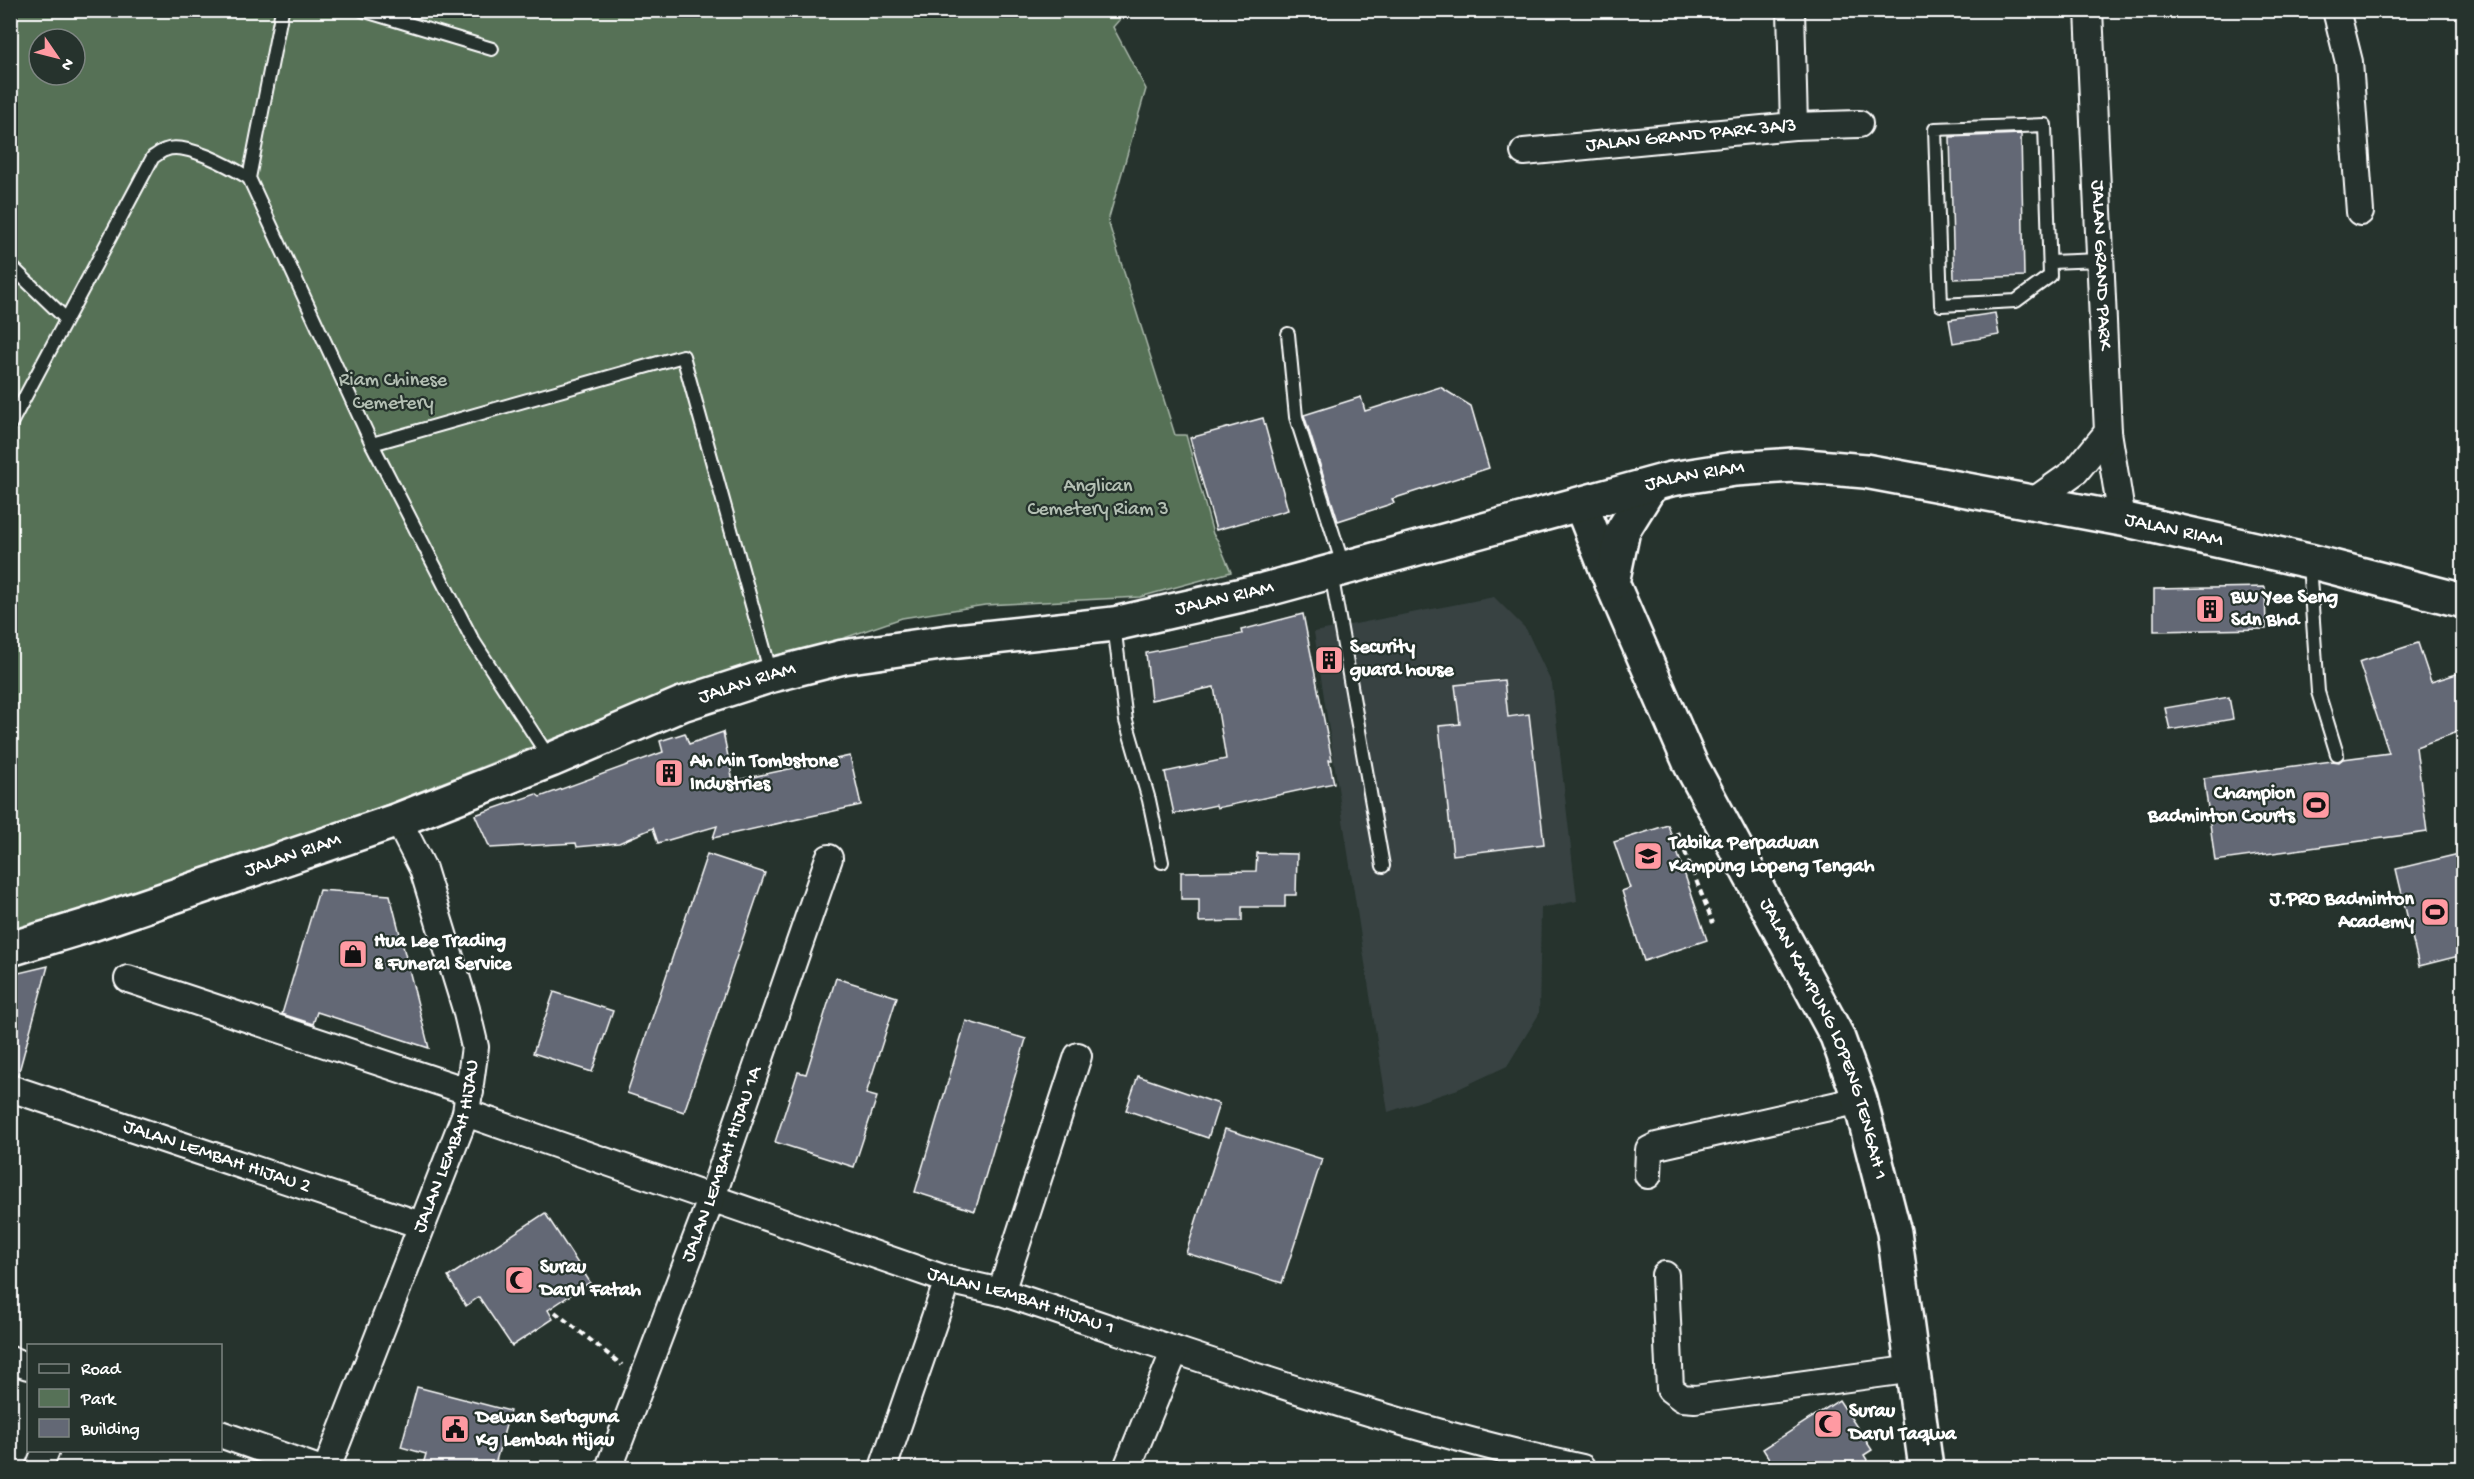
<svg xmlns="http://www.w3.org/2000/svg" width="2474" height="1479" font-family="'Gochi Hand',sans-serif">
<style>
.built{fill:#384343}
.green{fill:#567157;stroke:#aab8ab;stroke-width:1.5;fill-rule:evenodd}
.building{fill:#636875;stroke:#fff;stroke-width:1.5}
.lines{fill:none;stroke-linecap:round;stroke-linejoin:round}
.lane-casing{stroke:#fff;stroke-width:16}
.street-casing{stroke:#fff;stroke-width:30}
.secondary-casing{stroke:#fff;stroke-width:38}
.path{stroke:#fff;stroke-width:4;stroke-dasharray:6 4.5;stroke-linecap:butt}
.lane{stroke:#26332d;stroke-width:12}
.street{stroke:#26332d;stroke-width:26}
.secondary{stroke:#26332d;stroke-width:33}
.labels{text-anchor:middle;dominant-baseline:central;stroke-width:4.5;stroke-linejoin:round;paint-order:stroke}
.street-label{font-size:20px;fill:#fff;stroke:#26332d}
.park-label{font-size:20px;fill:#b3bfb3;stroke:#26332d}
.poi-label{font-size:20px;font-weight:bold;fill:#fff;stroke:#26332d;text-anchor:start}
</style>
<rect width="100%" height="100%" fill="#26332d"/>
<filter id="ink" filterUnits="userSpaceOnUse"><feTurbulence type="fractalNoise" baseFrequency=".0167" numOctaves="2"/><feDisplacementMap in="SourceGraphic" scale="12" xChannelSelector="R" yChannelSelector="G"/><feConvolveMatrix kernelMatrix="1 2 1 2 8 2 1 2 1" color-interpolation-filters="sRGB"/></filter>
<g filter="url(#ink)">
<!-- built -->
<polygon class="built" points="1494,597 1526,629 1552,684 1577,901 1541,908 1539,1014 1507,1066 1458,1089 1388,1112 1314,632"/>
<!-- green -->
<path class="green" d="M10 11H1127L1113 27 1146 89 1108 221 1175 435H1186L1213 534 1218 541 1231 572 1140 597 985 605 902 618 552 739 353 818 183 881 11 932ZM39 39H75V75H39Z"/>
<!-- building -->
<g class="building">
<polygon points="2021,134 2024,276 1954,279 1950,137"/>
<polygon points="1995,313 1999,335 1953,343 1949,320"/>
<polygon points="1440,387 1471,406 1489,468 1392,499 1394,503 1338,521 1304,415 1361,397 1365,411"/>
<polygon points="1263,418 1288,510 1216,530 1190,438"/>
<polygon points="2265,587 2266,629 2154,631 2154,589"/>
<polygon points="1303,614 1332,760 1329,760 1334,783 1217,808 1216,805 1174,814 1165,772 1226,759 1214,687 1151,700 1146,653 1242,634 1241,630"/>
<polygon points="2418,643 2431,682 2463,672 2463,730 2416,747 2427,832 2215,861 2204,778 2332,761 2339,762 2343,759 2389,753 2359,662"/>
<polygon points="1504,680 1508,717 1529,714 1544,844 1453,855 1439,726 1460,724 1455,685"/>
<polygon points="2229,697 2233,719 2170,730 2165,708"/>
<polygon points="723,732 733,781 850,756 861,805 713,838 717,826 658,843 653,828 619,843 577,847 576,843 490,848 475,815 536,794 540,797 663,752 660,741 685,733 689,744"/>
<polygon points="1668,825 1707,940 1644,961 1622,891 1630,888 1614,842"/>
<polygon points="1257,853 1297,854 1296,895 1285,895 1285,907 1242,907 1242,921 1199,922 1199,899 1181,899 1181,872 1256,871"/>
<polygon points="2463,853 2463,955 2419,966 2396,869"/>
<polygon points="707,854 765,873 684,1112 627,1093"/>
<polygon points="319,890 390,895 429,1048 317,1012 313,1024 282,1014"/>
<polygon points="48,966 18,1075 10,1073 10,975"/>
<polygon points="836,978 897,997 866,1094 877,1097 854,1167 775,1142 798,1072 806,1074"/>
<polygon points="554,992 613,1011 592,1072 533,1053"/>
<polygon points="966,1021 1026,1039 975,1211 915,1192"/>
<polygon points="1138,1076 1219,1104 1208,1138 1126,1110"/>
<polygon points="1225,1129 1322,1159 1282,1283 1186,1253"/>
<polygon points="545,1213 590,1282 548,1310 553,1319 512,1346 479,1297 466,1306 448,1277"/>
<polygon points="417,1387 510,1411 494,1468 422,1468 426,1454 401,1447"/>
<polygon points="1839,1400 1872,1450 1864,1455 1872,1468 1775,1468 1763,1449"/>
</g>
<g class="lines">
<!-- lane casing -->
<g class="lane-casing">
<g id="lane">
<polyline points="282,10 249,178 372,444 472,639 550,759"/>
<polyline points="362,10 492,49"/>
<polygon points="2045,125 2050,276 2016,301 1941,305 1935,129"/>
<polyline points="2050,262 2100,260"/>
<polyline points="10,265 66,319"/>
<polyline points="1288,334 1296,417 1344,568"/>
<path d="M10 425 153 157C157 155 161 151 165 150 185 141 231 167 249 178"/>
<polyline points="372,444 683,356 771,674"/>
<polyline points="2309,564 2318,692 2337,754"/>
<polyline points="1331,573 1383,866"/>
<polyline points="1114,625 1126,721 1149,800 1162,862"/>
</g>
</g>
<!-- street casing -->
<g class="street-casing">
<g id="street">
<polyline points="1791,10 1794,126"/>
<path id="s1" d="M2089 10 2108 432 2122 519"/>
<polyline points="2336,10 2349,62 2360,212"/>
<path id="s2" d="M1524 152 1794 126 1859 124"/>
<polyline points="2031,503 2076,471 2108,432"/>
<polyline points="128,979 470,1092"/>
<path id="s3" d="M10 1088 421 1225"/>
<path id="s4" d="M466 1113 948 1280 1001 1292C1193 1355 1384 1425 1582 1468"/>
<polyline points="1648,1175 1649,1150 1657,1146 1860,1100"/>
<polyline points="1665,1275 1670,1389 1682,1398 1695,1399 1914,1369"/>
<polyline points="1001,1292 1078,1056"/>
<polyline points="10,1360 28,1366"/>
<polyline points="220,1434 316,1468"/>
<polyline points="39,1468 46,1450"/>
<path id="s5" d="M327 1468 466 1113 475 1047 466 1009 423 869 398 820"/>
<path id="s6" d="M609 1468 712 1197 829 858"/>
<polyline points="883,1468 948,1280"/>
<polyline points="1127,1468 1175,1350"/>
</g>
</g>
<!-- secondary casing -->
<g class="secondary-casing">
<g id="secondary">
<path id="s7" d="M1581 505 1612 583 1691 765 1837 1036 1860 1100 1894 1232 1926 1468"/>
<polyline points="1612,583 1623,530 1651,485"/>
<path id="s8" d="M10 949 83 927 398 820 551 760 682 704 772 675 843 657 948 642 1114 624 1264 590 1671 479 1735 469 1794 465 1865 471 2122 519 2309 561 2464 601"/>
</g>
</g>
<!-- path -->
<g class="path">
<polyline points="1677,832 1713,923"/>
<polyline points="555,1312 622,1365"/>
</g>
<!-- lane -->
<use href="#lane" class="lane"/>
<!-- street -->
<use href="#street" class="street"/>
<!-- secondary -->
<use href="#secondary" class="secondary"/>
</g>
</g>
<!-- icons -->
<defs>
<g id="building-square" transform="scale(1.5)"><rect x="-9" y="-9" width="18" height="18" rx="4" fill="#ff9aa2" stroke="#26332d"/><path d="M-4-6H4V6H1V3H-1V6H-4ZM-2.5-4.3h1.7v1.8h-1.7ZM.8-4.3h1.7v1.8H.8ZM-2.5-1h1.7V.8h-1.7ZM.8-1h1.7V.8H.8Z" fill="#111"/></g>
<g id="stadium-square" transform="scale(1.5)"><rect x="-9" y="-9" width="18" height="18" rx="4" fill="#ff9aa2" stroke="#26332d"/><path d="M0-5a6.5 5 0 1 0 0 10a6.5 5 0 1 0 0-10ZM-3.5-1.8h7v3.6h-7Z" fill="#111"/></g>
<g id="school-square" transform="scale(1.5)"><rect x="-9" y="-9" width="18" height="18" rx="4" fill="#ff9aa2" stroke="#26332d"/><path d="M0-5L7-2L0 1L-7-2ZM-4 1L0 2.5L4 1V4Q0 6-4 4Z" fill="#111"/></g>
<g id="shop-square" transform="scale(1.5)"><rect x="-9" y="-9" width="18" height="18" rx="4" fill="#ff9aa2" stroke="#26332d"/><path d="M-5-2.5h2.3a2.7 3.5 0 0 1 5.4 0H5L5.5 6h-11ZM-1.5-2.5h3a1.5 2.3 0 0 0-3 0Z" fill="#111"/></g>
<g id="mosque-square" transform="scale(1.5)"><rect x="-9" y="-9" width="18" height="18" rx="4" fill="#ff9aa2" stroke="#26332d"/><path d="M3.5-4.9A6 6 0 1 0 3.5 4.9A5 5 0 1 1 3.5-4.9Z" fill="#111"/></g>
<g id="civic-square" transform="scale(1.5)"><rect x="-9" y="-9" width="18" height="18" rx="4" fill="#ff9aa2" stroke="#26332d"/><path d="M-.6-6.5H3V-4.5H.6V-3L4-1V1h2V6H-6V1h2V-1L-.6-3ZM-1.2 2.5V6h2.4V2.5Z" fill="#111"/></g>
</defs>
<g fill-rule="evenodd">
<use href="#building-square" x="2210" y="609"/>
<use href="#building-square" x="1329" y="660"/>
<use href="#building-square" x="669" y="773"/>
<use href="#stadium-square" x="2316" y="805"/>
<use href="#school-square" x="1648" y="856"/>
<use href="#stadium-square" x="2435" y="912"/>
<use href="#shop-square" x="353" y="954"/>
<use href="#mosque-square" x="519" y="1280"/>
<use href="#mosque-square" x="1828" y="1424"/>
<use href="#civic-square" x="455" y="1429"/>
</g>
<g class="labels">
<!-- street labels -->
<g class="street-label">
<text stroke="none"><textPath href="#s2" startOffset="168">JALAN GRAND PARK 3A/3</textPath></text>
<text stroke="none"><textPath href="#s1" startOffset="255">JALAN GRAND PARK</textPath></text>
<text stroke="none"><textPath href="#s8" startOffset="1756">JALAN RIAM</textPath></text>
<text stroke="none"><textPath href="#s8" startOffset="2242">JALAN RIAM</textPath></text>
<text stroke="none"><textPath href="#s8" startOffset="1270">JALAN RIAM</textPath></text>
<text stroke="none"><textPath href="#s8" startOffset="784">JALAN RIAM</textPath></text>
<text stroke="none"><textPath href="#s8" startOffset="298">JALAN RIAM</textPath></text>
<text stroke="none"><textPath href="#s7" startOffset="588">JALAN KAMPUNG LOPENG TENGAH 1</textPath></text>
<text stroke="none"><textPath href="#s5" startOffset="344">JALAN LEMBAH HIJAU</textPath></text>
<text stroke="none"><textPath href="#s3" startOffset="218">JALAN LEMBAH HIJAU 2</textPath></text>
<text stroke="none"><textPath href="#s6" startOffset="324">JALAN LEMBAH HIJAU 1A</textPath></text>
<text stroke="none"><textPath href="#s4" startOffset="586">JALAN LEMBAH HIJAU 1</textPath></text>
</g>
<!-- park labels -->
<g class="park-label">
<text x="393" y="381">Riam Chinese<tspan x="393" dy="23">Cemetery</tspan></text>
<text x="1098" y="487">Anglican<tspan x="1098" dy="23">Cemetery Riam 3</tspan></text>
</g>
<!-- poi labels -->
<g class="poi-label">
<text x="2231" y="598">BW Yee Seng<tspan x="2231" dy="23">Sdn Bhd</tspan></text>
<text x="1350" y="648">Security<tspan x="1350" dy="23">guard house</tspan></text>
<text x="690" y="762">Ah Min Tombstone<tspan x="690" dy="23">Industries</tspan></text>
<text x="2295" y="794" text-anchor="end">Champion<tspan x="2295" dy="23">Badminton Courts</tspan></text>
<text x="1669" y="844">Tabika Perpaduan<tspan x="1669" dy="23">Kampung Lopeng Tengah</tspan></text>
<text x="2414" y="900" text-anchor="end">J.PRO Badminton<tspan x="2414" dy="23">Academy</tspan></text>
<text x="374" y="942">Hua Lee Trading<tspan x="374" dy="23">&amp; Funeral Service</tspan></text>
<text x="540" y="1268">Surau<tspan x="540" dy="23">Darul Fatah</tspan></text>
<text x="1849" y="1412">Surau<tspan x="1849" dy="23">Darul Taqwa</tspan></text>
<text x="476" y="1418">Dewan Serbguna<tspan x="476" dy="23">Kg Lembah Hijau</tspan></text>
</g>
</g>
<!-- margin -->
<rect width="2474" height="1479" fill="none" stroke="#26332d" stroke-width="36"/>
<rect x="18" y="18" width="2438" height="1443" fill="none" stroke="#fff" stroke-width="2" filter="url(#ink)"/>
<!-- legend -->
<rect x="27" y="1344" width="195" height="108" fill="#26332d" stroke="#7d8581" stroke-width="1.5"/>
<rect x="39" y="1364" width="30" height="9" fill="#26332d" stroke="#7d8581" stroke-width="1.5"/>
<text x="81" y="1374" font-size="18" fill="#ffffff">Road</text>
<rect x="39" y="1389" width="30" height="18" fill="#567157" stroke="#7d8581" stroke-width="1.5"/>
<text x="81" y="1404" font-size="18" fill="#ffffff">Park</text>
<rect x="39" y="1419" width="30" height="18" fill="#636875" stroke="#7d8581" stroke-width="1.5"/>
<text x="81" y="1434" font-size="18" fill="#ffffff">Building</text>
<!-- north arrow -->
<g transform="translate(57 57) rotate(125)"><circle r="28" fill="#26332d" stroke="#7d8581" stroke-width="1.5"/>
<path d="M0-4.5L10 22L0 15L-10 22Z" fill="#ff9aa2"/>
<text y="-9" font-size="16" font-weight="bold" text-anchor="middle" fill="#ffffff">N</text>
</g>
</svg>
